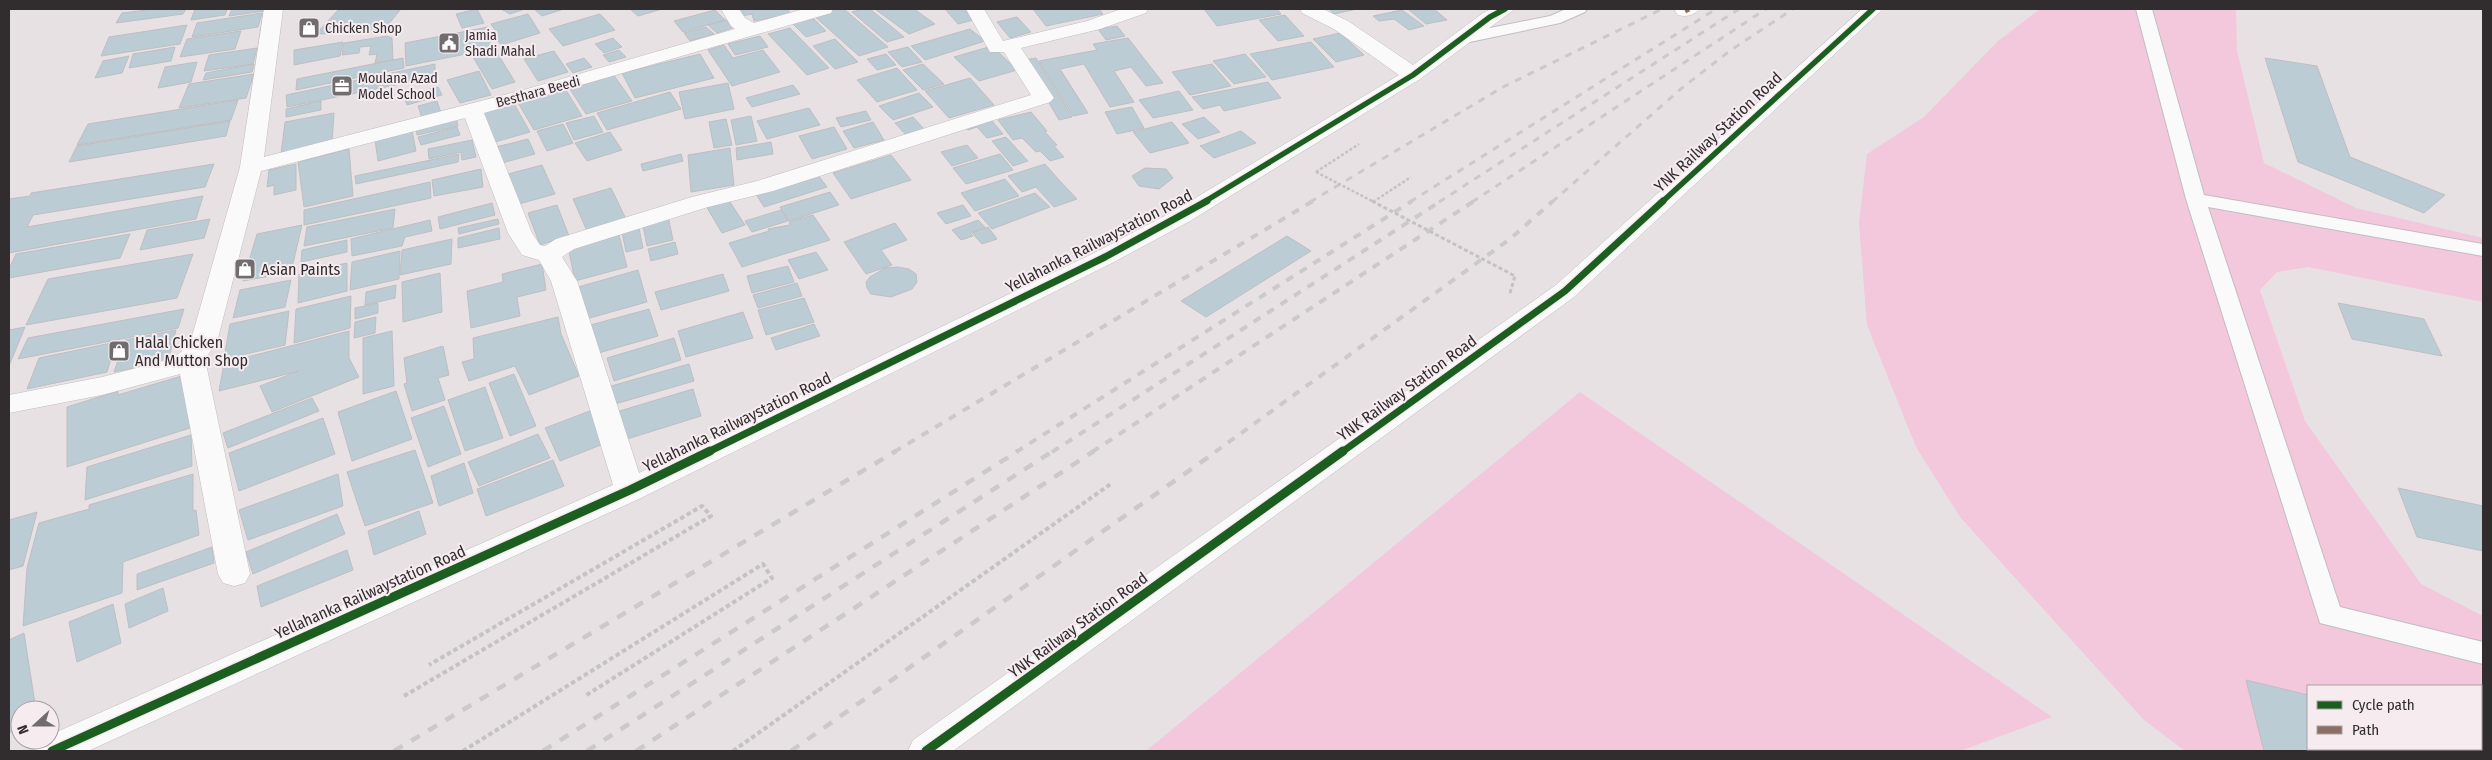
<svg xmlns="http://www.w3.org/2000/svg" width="2492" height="760" font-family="'Fira Sans Condensed',sans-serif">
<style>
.green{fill:#f3c7dc;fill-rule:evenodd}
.building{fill:#bbccd5;stroke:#bfbec1}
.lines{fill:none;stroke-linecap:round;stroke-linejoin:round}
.lane-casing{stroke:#c2bdbf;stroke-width:2}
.street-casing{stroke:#c2bdbf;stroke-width:1}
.path-far2{stroke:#c5c2c4;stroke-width:2.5;stroke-dasharray:3 2;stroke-linecap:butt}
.path-far1{stroke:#c5c2c4;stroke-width:3;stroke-dasharray:4 2.5;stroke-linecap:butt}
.path{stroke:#c5c2c4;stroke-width:4;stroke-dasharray:4.5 3;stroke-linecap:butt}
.lane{fill:#fbfafb;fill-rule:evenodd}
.street{fill:#fbfafb;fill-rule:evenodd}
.rail-far2{stroke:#cbc9ca;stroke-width:3;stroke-dasharray:7 7;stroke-linecap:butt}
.rail-far1{stroke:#cbc9ca;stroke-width:4;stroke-dasharray:8 8;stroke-linecap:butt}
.rail{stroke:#cbc9ca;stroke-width:4.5;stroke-dasharray:10 10;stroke-linecap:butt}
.path-bridge-far1{stroke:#c5c2c4;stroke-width:2.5;stroke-dasharray:3 2;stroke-linecap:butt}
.path-bridge{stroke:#c5c2c4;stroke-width:3;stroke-dasharray:4 2.5;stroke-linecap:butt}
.quiet{stroke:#8d6e63;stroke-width:5;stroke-dasharray:9 5;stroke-linecap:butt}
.cycleway-far2-casing{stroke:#f6ecf0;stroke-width:8}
.cycleway-far1-casing{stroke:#f6ecf0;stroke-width:10}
.cycleway-casing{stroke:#f6ecf0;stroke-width:12}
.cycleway-far2{stroke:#1b5e20;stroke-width:5.5}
.cycleway-far1{stroke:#1b5e20;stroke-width:7}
.cycleway{stroke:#1b5e20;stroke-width:9}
.labels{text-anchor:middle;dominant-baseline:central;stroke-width:4;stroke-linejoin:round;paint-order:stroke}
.far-poi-label{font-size:14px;fill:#312d2f;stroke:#f6ecf0;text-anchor:start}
.far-street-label{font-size:14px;fill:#312d2f;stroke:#f6ecf0}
.street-label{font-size:16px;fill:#312d2f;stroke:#f6ecf0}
.poi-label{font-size:16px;fill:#312d2f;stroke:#f6ecf0;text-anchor:start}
</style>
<rect width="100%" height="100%" fill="#e7e1e4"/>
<!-- green -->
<g class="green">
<path d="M2040 9H2236L2237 51 2264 163 2356 208 2483 238V302L2308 267 2277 272 2260 290 2305 421 2421 584 2483 616V751H2185L2144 720 1960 517 1916 447 1867 325 1859 223 1867 154 1924 117 1997 42ZM2308 686H2481V749H2308Z"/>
<polygon points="1580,392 2052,717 1960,751 1146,751"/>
</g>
<!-- building -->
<g class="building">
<polygon points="155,9 186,9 183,14 116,23 122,13"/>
<polygon points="195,9 227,9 225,15 191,20"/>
<polygon points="232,9 264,9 264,11 229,16"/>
<polygon points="339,9 401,9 382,32 316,34"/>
<polygon points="477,9 484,23 462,28 456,14"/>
<polygon points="501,9 525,9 510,14"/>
<polygon points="534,9 564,9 542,16"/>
<polygon points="630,9 662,9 638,16"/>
<polygon points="738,9 788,9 790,14 754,21 752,14 742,16"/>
<polygon points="833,9 844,9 888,47 859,56 813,15"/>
<polygon points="863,9 870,9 904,37 887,42 852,12"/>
<polygon points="875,9 914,9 935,24 909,34"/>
<polygon points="945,9 967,9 977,19 958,24"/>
<polygon points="1033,9 1099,9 1103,14 1046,26"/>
<polygon points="1204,9 1277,9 1281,14 1217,26"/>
<polygon points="1329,9 1357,9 1334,14"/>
<polygon points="1408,9 1434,9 1447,20 1426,24"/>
<polygon points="715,10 725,20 683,32 674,21"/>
<polygon points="1402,10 1424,26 1409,30 1394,19 1379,21 1373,16"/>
<polygon points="262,13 258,27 192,37 197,23"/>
<polygon points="528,14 540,33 501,45 494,35 498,34 491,24"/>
<polygon points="600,14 615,30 563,46 549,29"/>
<polygon points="810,15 826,31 806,37 790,21"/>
<polygon points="1285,15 1304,36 1278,41 1259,20"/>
<polygon points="1017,17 1031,32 1010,38 997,22"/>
<polygon points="726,20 735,27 717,33 708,25"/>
<polygon points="187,25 180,44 101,56 109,37"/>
<polygon points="1117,26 1125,36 1106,40 1098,29"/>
<polygon points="488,27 491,49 406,66 405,43"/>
<polygon points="706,27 714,34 690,41 684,33"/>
<polygon points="790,28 829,68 807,75 768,34"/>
<polygon points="970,29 985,41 925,60 911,46"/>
<polygon points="241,31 235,49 180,57 187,39"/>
<polygon points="1340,33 1364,55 1336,62 1313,39"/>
<polygon points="387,36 392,38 393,60 375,63 377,54 369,55 371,46 360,47 359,53 342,55 344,43"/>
<polygon points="760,36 768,47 735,55 728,44"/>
<polygon points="613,38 622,47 604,53 595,44"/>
<polygon points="1128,38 1163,83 1146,86 1131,67 1114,71 1134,102 1110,107 1084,64 1060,69 1088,113 1073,116 1039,61 1097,50 1093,44"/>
<polygon points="835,39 858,62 835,69 813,46"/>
<polygon points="343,42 340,56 294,65 294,50"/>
<polygon points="1311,42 1334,67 1272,80 1250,54"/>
<polygon points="724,45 733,58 763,50 780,72 732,86 708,50"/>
<polygon points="992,46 1017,70 979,81 954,57"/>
<polygon points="175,47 171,61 129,68 133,54"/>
<polygon points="908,47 922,62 902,67 888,52"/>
<polygon points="257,48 253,64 204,71 209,55"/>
<polygon points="619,50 626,57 609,62 603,55"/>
<polygon points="496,51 515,82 492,89 473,57"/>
<polygon points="554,51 568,72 538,81 524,59"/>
<polygon points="700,54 714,78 635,98 622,73"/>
<polygon points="886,54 896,65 877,70 867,59"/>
<polygon points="1245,54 1266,77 1234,84 1213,61"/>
<polygon points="129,56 122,73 95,78 103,61"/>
<polygon points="403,58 404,68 296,90 297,79"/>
<polygon points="584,58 592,67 573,73 566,64"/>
<polygon points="1036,58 1072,117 1059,120 1024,60"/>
<polygon points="2265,58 2317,66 2350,157 2445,195 2424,213 2298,162"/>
<polygon points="197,62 191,82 158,88 165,67"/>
<polygon points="254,64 252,72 203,80 206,73"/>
<polygon points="435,64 435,77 287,107 286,95"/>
<polygon points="923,64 944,84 923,90 903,70"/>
<polygon points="1212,64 1231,86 1190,95 1172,72"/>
<polygon points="897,68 917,90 877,102 857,80"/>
<polygon points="479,71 491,95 460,103 447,80"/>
<polygon points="254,74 246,98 179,108 189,84"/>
<polygon points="613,74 632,101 586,114 568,86"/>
<polygon points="970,78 994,105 949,118 925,91"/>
<polygon points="1268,82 1281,98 1224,111 1220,105 1203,109 1192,97"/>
<polygon points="728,83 734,109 685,119 679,92"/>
<polygon points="793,85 800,94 752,107 746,98"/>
<polygon points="438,87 442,95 407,105 404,96"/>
<polygon points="564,87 582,116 534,130 517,101"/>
<polygon points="1179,91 1193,110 1153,118 1139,100"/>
<polygon points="670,92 681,109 607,130 597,113"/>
<polygon points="919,93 933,107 893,120 879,106"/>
<polygon points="238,100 231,120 77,145 88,124"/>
<polygon points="321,101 321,110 286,117 286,109"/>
<polygon points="437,101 441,113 422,118 418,106"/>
<polygon points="513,102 530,132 495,142 478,112"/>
<polygon points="1132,107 1144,128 1117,134 1105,112"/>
<polygon points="809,108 820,125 767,139 757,121"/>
<polygon points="866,111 871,120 841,127 836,118"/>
<polygon points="1031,112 1047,131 1045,132 1057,145 1054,146 1064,157 1050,161 1040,151 1036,152 1022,138 1013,140 998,120"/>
<polygon points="334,113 332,143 281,154 285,122"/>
<polygon points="594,116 603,132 574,140 566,123"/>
<polygon points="751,116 757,141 736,145 731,120"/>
<polygon points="988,116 1003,134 987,138 977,127 968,130 963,125"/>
<polygon points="913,117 924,129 906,135 895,123"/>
<polygon points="1204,117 1220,132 1198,139 1182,124"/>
<polygon points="456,118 458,126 417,135 416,127"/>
<polygon points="726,119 732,145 714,148 709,122"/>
<polygon points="230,121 226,136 69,162 77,146"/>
<polygon points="873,122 884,140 854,148 843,131"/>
<polygon points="1172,122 1189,143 1150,153 1133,132"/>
<polygon points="563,124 573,143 547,151 537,131"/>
<polygon points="457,127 460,135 421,145 418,137"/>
<polygon points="834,127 847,149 812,159 799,136"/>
<polygon points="412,131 416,151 378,161 375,140"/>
<polygon points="1241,131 1256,143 1214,158 1200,146"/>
<polygon points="610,132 622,150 587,161 575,143"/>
<polygon points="1006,137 1028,161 1013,166 992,141"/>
<polygon points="528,139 535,154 502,163 496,147"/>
<polygon points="472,140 476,157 462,160 461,152 429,159 428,149"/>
<polygon points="771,142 773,154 737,160 736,148"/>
<polygon points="967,145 978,158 952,166 941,152"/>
<polygon points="730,148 734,185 691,192 688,155"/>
<polygon points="349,149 353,196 304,207 298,162"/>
<polygon points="459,154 458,162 356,184 355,176"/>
<polygon points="681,154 683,161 643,171 641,164"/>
<polygon points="1000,154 1013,170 966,184 953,168"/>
<polygon points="891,155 911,180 851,199 833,173"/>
<polygon points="214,164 205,187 33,215 27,227 203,196 196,219 9,253 9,199 30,196 31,193"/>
<polygon points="296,164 296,190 274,195 274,185 267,187 269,170"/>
<polygon points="1045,164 1059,180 1077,199 1054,207 1036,187 1022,192 1008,176"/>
<polygon points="542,165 555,194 519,204 508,174"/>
<polygon points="1145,168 1166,169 1173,178 1159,189 1139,186 1132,176"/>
<polygon points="481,169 483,187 434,196 432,180"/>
<polygon points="818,175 827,187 764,207 756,194"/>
<polygon points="1005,179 1019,196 975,211 961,193"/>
<polygon points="430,182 431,198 304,225 304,210"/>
<polygon points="611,188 626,219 587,231 573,199"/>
<polygon points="830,192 839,205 789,221 780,207"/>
<polygon points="1035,193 1050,207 992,229 978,213"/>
<polygon points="728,199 745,225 722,233 706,206"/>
<polygon points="492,203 495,215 440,229 438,217"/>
<polygon points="557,205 569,236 540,245 528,213"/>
<polygon points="963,205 971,216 946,224 937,213"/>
<polygon points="395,209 393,228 304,246 307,227"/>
<polygon points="781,210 788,221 752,232 745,221"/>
<polygon points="813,215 830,240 742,267 729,243 769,231 768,229 790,225 789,222"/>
<polygon points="668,216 673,240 647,246 642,221"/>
<polygon points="210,219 204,238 140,250 147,230"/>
<polygon points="498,219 499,224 459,234 458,228"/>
<polygon points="430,220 432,231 405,237 402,246 352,256 351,239"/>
<polygon points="978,220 985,227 970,233 973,236 961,240 952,230"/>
<polygon points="895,223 907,240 881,250 892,265 866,274 844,242"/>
<polygon points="302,225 291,272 243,281 257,234"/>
<polygon points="988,227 997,239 982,244 972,233"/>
<polygon points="499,228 500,239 458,248 458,238"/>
<polygon points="639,228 643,248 626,252 622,232"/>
<polygon points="130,234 120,258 9,278 9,269 16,254"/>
<polygon points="619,235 627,267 575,281 568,247"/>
<polygon points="1287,236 1311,251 1206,317 1181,301"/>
<polygon points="452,239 451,264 400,275 402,250"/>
<polygon points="347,240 347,252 301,262 302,250"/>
<polygon points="675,242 678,254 651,261 648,249"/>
<polygon points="400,251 399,279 350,290 352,262"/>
<polygon points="816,252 828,270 799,279 788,260"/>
<polygon points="193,254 177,298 26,325 48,279"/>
<polygon points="347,263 347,291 298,303 299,274"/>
<polygon points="542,264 546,290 517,297 520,316 471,328 467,291 503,282 502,274"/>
<polygon points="788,266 794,282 752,293 747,276"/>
<polygon points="898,267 909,269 916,274 917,282 912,289 891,297 871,294 867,288 866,282 870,277 885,268"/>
<polygon points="638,270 647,302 586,319 578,287"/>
<polygon points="440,273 442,312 403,322 402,282"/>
<polygon points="723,274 729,291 661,310 655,292"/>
<polygon points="291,280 285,307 233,318 240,290"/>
<polygon points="797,283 802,296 758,308 753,295"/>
<polygon points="396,285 395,298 365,305 366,292"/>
<polygon points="351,296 350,328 294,343 296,309"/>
<polygon points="804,298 814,322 766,335 758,310"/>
<polygon points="378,303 378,313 355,319 355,308"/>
<polygon points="2338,303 2424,319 2442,356 2352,339"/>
<polygon points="184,309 178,328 18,359 28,338"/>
<polygon points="649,309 658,336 595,354 587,326"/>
<polygon points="289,311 285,345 224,359 230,324"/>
<polygon points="743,312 753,338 686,357 678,331"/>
<polygon points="376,317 375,333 354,338 355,322"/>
<polygon points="558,317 561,334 579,376 529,395 515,366 469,381 462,362 474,359 473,338"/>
<polygon points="814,324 820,336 776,350 771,338"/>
<polygon points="25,327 9,366 9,330"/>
<polygon points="176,330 168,361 114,372 125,340"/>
<polygon points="349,331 349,358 359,377 272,412 260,386 299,371 219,391 224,363"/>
<polygon points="392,331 394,386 363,394 363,338"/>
<polygon points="674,338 681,360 614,381 607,358"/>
<polygon points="116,342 107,372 27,389 39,358"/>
<polygon points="443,346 449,375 438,378 445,400 412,411 404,384 407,383 404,358"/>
<polygon points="689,364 694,381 615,404 611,386"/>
<polygon points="188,374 190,428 67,467 67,407 118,391 118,395"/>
<polygon points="514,374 536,426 510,436 489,383"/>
<polygon points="485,387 503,438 465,451 448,400"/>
<polygon points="693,389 701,416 624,440 616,412"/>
<polygon points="396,391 412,439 352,461 338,412"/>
<polygon points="312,398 319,411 228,448 223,433"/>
<polygon points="444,406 461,454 428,467 411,418"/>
<polygon points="595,409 611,441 560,461 545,428"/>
<polygon points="323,418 335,454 239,491 229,453"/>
<polygon points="538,434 550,458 479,486 468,462"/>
<polygon points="191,435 192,466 85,500 87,467"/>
<polygon points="415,450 433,503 365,526 347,472"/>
<polygon points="553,460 564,486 486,516 477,489"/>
<polygon points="464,463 473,493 439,506 431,476"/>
<polygon points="193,474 193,511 196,510 199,535 123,562 122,593 23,626 27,568 39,523 89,509 89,505"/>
<polygon points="338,474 343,506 248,540 239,510"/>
<polygon points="2398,488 2483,506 2483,551 2417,537"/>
<polygon points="419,511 426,534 374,555 368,531"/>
<polygon points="37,512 23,566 9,570 9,520"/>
<polygon points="337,514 345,534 253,574 246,552"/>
<polygon points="212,547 214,563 137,590 137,574"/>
<polygon points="347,550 353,570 261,607 257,586"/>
<polygon points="163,588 168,611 129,628 125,604"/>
<polygon points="113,604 121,643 77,662 69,622"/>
<polygon points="24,633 36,710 20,710 20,728 9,733 9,640"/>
<polygon points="2246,680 2308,695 2308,749 2361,749 2362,751 2264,751"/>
<polygon points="2481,733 2483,734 2483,751 2433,751 2432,749 2481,749"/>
</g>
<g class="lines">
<!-- lane casing -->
<g class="lane-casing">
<g id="lane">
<polygon points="1566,9 1587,9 1585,12 1560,23 1460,44 1452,39 1460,34 1550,16"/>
<polygon points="2136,9 2152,9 2204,195 2483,244 2483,256 2208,207 2340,607 2483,642 2483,664 2320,623 2186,199"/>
</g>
</g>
<!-- street casing -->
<g class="street-casing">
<g id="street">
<polygon points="264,9 283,9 264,157 527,89 735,29 731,26 721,9 739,9 745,18 754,23 804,9 833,9 831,13 484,113 532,233 540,245 545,246 556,239 692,197 757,181 1031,95 1004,52 990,52 966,9 984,9 1003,41 1087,21 1121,9 1148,9 1146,13 1100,29 1021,48 1054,98 1050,102 773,191 708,207 574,249 562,257 577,281 639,473 1096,252 1174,211 1399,75 1334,29 1302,13 1300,9 1323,9 1348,21 1413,65 1483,13 1491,9 1515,9 1420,79 1190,221 1114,262 641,498 88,751 34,751 39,740 50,740 50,735 613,485 551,281 539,260 522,255 508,233 465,118 261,171 217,342 205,359 250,574 245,583 234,586 223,583 218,574 180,374 102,395 9,413 9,395 102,377 171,359 181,352 191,340 240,167"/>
<path d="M1677 9H1699C1693 16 1686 17 1678 15L1675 11Z"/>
<polygon points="1862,9 1883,9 1574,297 953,751 908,751 913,740 1556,285"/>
</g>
</g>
<!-- path-far2 -->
<g class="path-far2">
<polyline points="1316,172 1359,144"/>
<polyline points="1373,202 1411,177"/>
</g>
<!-- path-far1 -->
<polyline class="path-far1" points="1510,293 1515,276"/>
<!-- path -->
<g class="path">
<polyline points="404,696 711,516 702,506 429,665"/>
<polyline points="463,751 763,564 772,578 585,696"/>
<polyline points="733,751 1112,483"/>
</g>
<!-- lane -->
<use href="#lane" class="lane"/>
<!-- street -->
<use href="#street" class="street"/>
<!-- rail-far2 -->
<g class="rail-far2">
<polyline points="1310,202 1503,87 1662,9"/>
<polyline points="1410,202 1716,9"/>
<polyline points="1439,202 1739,9"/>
<polyline points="1472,202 1766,9"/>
<polyline points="1552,202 1682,88 1731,50 1793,9"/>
</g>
<!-- rail-far1 -->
<g class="rail-far1">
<polyline points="894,452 1313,201"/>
<polyline points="1016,452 1412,201"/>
<polyline points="1052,452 1441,201"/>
<polyline points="1092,452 1474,201"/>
<polyline points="1215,452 1510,239 1553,201"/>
</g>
<!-- rail -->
<g class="rail">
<polyline points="394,751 896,451"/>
<polyline points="543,751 1018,451"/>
<polyline points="587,751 1053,451"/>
<polyline points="636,751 1094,451"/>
<polyline points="791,751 1217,451"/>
</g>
<!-- path-bridge-far1 -->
<polyline class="path-bridge-far1" points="1316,172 1374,202"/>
<!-- path-bridge -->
<polyline class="path-bridge" points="1372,201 1515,276"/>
<!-- quiet -->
<polyline class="quiet" points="1685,11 1689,9"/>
<!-- cycleway-far2 casing -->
<g class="cycleway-far2-casing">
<g id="cycleway-far2">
<polyline points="1204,202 1413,75 1490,17 1505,9"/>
<polyline points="1662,202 1873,9"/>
</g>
</g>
<!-- cycleway-far1 casing -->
<g class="cycleway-far1-casing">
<g id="cycleway-far1">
<polyline points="708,452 1105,257 1207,201"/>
<polyline points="1342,452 1565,291 1663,201"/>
</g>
</g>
<!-- cycleway casing -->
<g class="cycleway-casing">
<g id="cycleway">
<polyline points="52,751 630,490 710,451"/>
<polyline points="926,751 1343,451"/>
</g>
</g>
<!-- cycleway-far2 -->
<use href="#cycleway-far2" class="cycleway-far2"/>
<!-- cycleway-far1 -->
<use href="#cycleway-far1" class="cycleway-far1"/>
<!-- cycleway -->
<use href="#cycleway" class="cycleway"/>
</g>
<!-- icons -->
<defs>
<g id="shop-square" transform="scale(1.125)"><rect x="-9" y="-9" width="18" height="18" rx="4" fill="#716c6e" stroke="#f6ecf0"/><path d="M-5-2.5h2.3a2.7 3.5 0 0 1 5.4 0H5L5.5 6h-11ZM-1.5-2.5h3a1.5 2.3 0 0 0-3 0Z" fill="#fff"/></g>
<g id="civic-square" transform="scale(1.125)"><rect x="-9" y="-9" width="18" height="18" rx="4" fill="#716c6e" stroke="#f6ecf0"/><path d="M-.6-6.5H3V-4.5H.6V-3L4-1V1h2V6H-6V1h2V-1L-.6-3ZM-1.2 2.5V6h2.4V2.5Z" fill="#fff"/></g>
<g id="office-square" transform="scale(1.125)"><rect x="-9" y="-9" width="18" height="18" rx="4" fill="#716c6e" stroke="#f6ecf0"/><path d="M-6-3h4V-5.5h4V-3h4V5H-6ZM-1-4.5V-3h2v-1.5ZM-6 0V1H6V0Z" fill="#fff"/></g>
</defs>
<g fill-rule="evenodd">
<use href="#shop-square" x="309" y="28"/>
<use href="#civic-square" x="449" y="43"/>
<use href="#office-square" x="342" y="86"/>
<use href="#shop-square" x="245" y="269"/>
<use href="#shop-square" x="119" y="351"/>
</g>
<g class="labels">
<!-- far-poi labels -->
<g class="far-poi-label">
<text x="325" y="28">Chicken Shop</text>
<text x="465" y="35">Jamia<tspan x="465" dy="16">Shadi Mahal</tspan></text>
<text x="358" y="78">Moulana Azad<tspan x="358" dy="16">Model School</tspan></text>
</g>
<!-- far-street labels -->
<g class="far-street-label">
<text transform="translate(538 92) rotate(-15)">Besthara Beedi</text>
</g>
<!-- street labels -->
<g class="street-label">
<text transform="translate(1718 132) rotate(-43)">YNK Railway Station Road</text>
<text transform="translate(1099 241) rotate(-27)">Yellahanka Railwaystation Road</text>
<text transform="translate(1407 388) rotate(-36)">YNK Railway Station Road</text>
<text transform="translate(737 422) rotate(-26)">Yellahanka Railwaystation Road</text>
<text transform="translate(370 592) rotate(-24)">Yellahanka Railwaystation Road</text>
<text transform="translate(1078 625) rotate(-36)">YNK Railway Station Road</text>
</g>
<!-- poi labels -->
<g class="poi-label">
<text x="261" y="269">Asian Paints</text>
<text x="135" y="342">Halal Chicken<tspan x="135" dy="18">And Mutton Shop</tspan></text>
</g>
</g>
<!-- border -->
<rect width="2492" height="760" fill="none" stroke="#312d2f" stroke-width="20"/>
<!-- legend -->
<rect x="2307" y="685" width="175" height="65" fill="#f6ecf0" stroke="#a7a0a3"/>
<rect x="2317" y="701" width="25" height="8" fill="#1b5e20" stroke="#a7a0a3"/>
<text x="2352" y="710" font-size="15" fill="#312d2f">Cycle path</text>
<rect x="2317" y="726" width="25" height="8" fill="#8d6e63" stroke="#a7a0a3"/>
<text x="2352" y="735" font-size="15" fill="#312d2f">Path</text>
<!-- north arrow -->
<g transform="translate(35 725) rotate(249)"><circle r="24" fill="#f6ecf0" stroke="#a7a0a3"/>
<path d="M0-4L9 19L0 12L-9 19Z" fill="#716c6e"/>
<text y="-8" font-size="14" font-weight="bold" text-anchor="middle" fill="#312d2f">N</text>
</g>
</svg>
